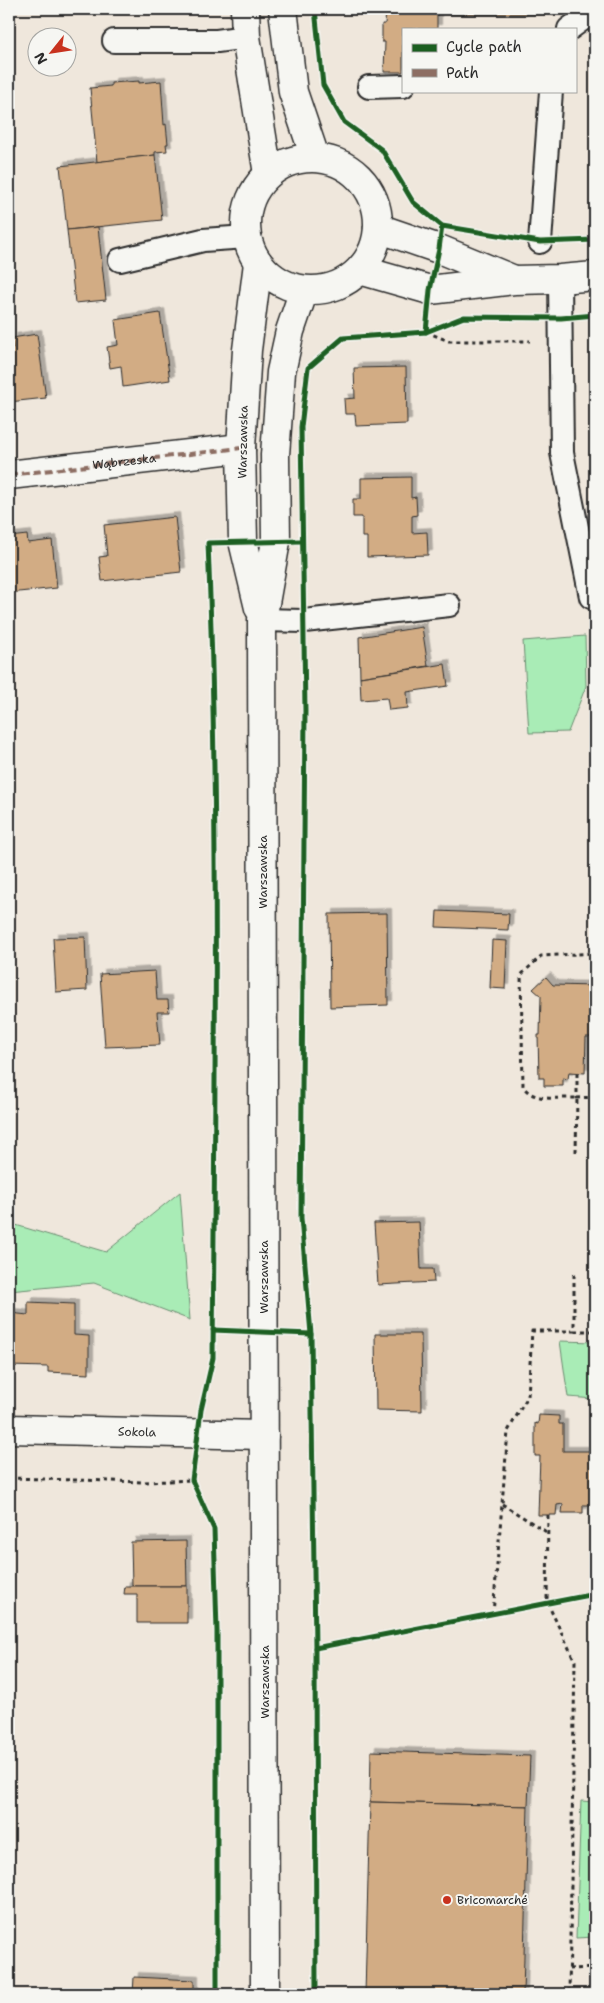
<svg xmlns="http://www.w3.org/2000/svg" width="604" height="2003" font-family="'Shantell Sans',sans-serif">
<style>
.green{fill:#a9ecb6;stroke:#6a8c70}
.building{fill:#d2ac84;stroke:#2b2b2b;filter:url(#shadow)}
.lines{fill:none;stroke-linecap:round;stroke-linejoin:round}
.lane-casing{stroke:#2b2b2b;stroke-width:26}
.street-casing{stroke:#2b2b2b;stroke-width:31}
.secondary-casing{stroke:#2b2b2b;stroke-width:31}
.path{stroke:#2b2b2b;stroke-width:3;stroke-dasharray:4 4;stroke-linecap:butt}
.lane{stroke:#f6f6f2;stroke-width:22}
.street{stroke:#f6f6f2;stroke-width:28}
.secondary{stroke:#f6f6f2;stroke-width:28}
.quiet{stroke:#8d6e63;stroke-width:4;stroke-dasharray:8 4;stroke-linecap:butt}
.cycleway-casing{stroke:#f6f6f2;stroke-width:8}
.cycleway{stroke:#1b5e20;stroke-width:5}
.poi-dot{fill:#c8321e;stroke:#f6f6f2;stroke-width:2}
.labels{text-anchor:middle;dominant-baseline:central;stroke-width:4;stroke-linejoin:round;paint-order:stroke}
.street-label{font-size:12px;fill:#2b2b2b;stroke:#f6f6f2}
.poi-label{font-size:12px;fill:#2b2b2b;stroke:#f6f6f2;text-anchor:start}
</style>
<defs>
<filter id="shadow"><feDropShadow dx="4.5" dy="-4.5" stdDeviation="0" flood-color="#0004"/></filter>
</defs>
<rect width="100%" height="100%" fill="#efe7dc"/>
<filter id="ink" filterUnits="userSpaceOnUse"><feTurbulence type="fractalNoise" baseFrequency=".02" numOctaves="2"/><feDisplacementMap in="SourceGraphic" scale="10" xChannelSelector="R" yChannelSelector="G"/><feConvolveMatrix kernelMatrix="1 2 1 2 8 2 1 2 1" color-interpolation-filters="sRGB"/></filter>
<g filter="url(#ink)">
<!-- green -->
<g class="green">
<polygon points="585,636 586,686 568,732 529,733 523,641"/>
<polygon points="180,1192 190,1320 94,1283 9,1291 9,1223 106,1252"/>
<polygon points="560,1341 595,1342 595,1399 568,1397"/>
<polygon points="581,1801 595,1802 595,1937 576,1938"/>
</g>
<!-- building -->
<g class="building">
<polygon points="386,9 437,9 437,29 403,29 403,72 384,72 385,42 382,42 382,24 385,24"/>
<polygon points="437,9 555,9 555,14 449,14 437,12"/>
<polygon points="139,81 139,83 161,81 164,125 166,124 168,144 166,144 167,151 155,152 155,155 97,162 90,88 111,86 111,83"/>
<polygon points="155,155 162,220 67,230 60,166"/>
<polygon points="98,227 106,300 75,303 67,230"/>
<polygon points="160,313 170,380 123,387 121,366 110,368 107,347 118,345 115,320"/>
<polygon points="37,334 46,398 9,402 9,349 13,348 12,338"/>
<polygon points="406,367 407,424 356,426 355,414 345,414 344,399 355,398 354,368"/>
<rect x="593" y="385" width="2" height="30"/>
<polygon points="411,477 411,498 416,497 417,515 412,516 412,533 427,532 428,555 367,557 367,537 362,537 362,517 353,517 353,499 361,499 361,478"/>
<polygon points="175,517 181,572 102,581 99,557 107,556 104,525"/>
<polygon points="27,535 28,543 52,540 57,588 9,593 9,537"/>
<polygon points="422,627 428,666 360,677 359,637"/>
<polygon points="445,664 448,686 407,692 408,708 389,710 387,698 361,700 360,677"/>
<polygon points="437,911 509,914 508,930 436,927"/>
<polygon points="387,913 388,1005 330,1007 329,914"/>
<polygon points="85,937 87,990 56,992 53,938"/>
<polygon points="492,940 507,941 505,989 490,988"/>
<polygon points="155,971 157,1000 168,1000 169,1012 157,1012 160,1045 105,1047 100,974"/>
<polygon points="546,977 553,985 595,986 595,1037 586,1037 585,1073 569,1072 568,1079 563,1078 563,1086 544,1086 544,1078 539,1078 538,1035 540,1035 541,996 533,989"/>
<polygon points="419,1222 421,1269 433,1269 434,1282 378,1285 374,1223"/>
<polygon points="28,1302 74,1304 74,1335 89,1336 89,1374 48,1372 48,1367 9,1366 10,1313 28,1315"/>
<polygon points="375,1334 421,1334 422,1411 376,1410"/>
<polygon points="539,1415 559,1416 559,1424 563,1424 563,1451 595,1451 595,1505 583,1505 583,1513 562,1513 563,1504 557,1505 556,1515 538,1515 540,1456 535,1456 535,1423 538,1424"/>
<polygon points="186,1541 187,1586 132,1586 131,1542"/>
<polygon points="125,1586 187,1586 187,1623 137,1623 137,1594 124,1594"/>
<polygon points="592,1717 595,1717 595,1773 590,1773"/>
<polygon points="371,1751 530,1756 528,1806 370,1802"/>
<polygon points="370,1802 528,1806 523,1994 365,1994"/>
<polygon points="134,1977 194,1980 194,1994 133,1994"/>
</g>
<g class="lines">
<!-- lane casing -->
<g class="lane-casing">
<g id="lane">
<polyline points="569,29 595,10"/>
<polyline points="114,41 217,41 246,37"/>
<polyline points="369,87 403,86"/>
<polyline points="540,242 551,91"/>
<polyline points="120,260 203,240 247,237"/>
<polyline points="560,279 562,453 591,597"/>
<polyline points="262,620 304,621 449,605"/>
</g>
</g>
<!-- street casing -->
<g class="street-casing">
<g id="street">
<polyline points="378,228 439,249 512,279"/>
<polyline points="360,270 430,290 514,280 560,279 595,276"/>
<polyline points="9,475 241,448"/>
<path id="s1" d="M9 1429 264 1435"/>
</g>
</g>
<!-- secondary casing -->
<g class="secondary-casing">
<g id="secondary">
<polyline points="245,9 246,37 268,174"/>
<polyline points="283,9 293,92 315,157"/>
<circle cx="312" cy="224" r="66"/>
<polyline points="258,263 247,350 241,448 243,541 259,608"/>
<polyline points="265,1994 262,620 276,541 275,455 281,372 290,331 304,290"/>
</g>
</g>
<!-- path -->
<g class="path">
<polyline points="426,332 449,341 530,341"/>
<polyline points="593,628 595,705"/>
<polyline points="577,1073 577,1098 595,1097"/>
<path d="M576 1152 577 1098C560 1097 533 1103 523 1086L521 975 541 956 595 953"/>
<polyline points="574,1331 595,1331"/>
<polyline points="9,1478 144,1482 192,1480"/>
<polyline points="502,1504 548,1533"/>
<polyline points="548,1515 547,1602 575,1661 569,1994"/>
<polyline points="493,1614 508,1431 528,1396 532,1331 574,1331 574,1273"/>
<polyline points="569,1969 595,1968"/>
</g>
<!-- lane -->
<use href="#lane" class="lane"/>
<!-- street -->
<use href="#street" class="street"/>
<!-- secondary -->
<use href="#secondary" class="secondary"/>
<!-- quiet -->
<path class="quiet" id="s2" d="M9 475 241 448"/>
<!-- cycleway casing -->
<g class="cycleway-casing">
<g id="cycleway">
<polyline points="315,9 323,85 344,122 382,150 413,202 442,226 540,242 595,240"/>
<polyline points="426,332 430,290 439,249 442,226"/>
<polyline points="213,1330 311,1334"/>
<polyline points="315,1648 595,1594"/>
<path d="M217 1994V1631L214 1529 192 1480 201 1410 213 1358C215 1087 219 814 208 543L301 541"/>
<polyline points="316,1994 315,1648 311,1334 301,1218 305,711 301,427 308,368 343,338 426,332 464,317 561,318 595,315"/>
</g>
</g>
<!-- cycleway -->
<use href="#cycleway" class="cycleway"/>
</g>
</g>
<!-- markers -->
<circle class="poi-dot" cx="447" cy="1900" r="5"/>
<g class="labels">
<!-- street labels -->
<g class="street-label">
<text transform="translate(243 442) rotate(-89)">Warszawska</text>
<text stroke="none"><textPath href="#s2" startOffset="116">Wąbrzeska</textPath></text>
<text transform="translate(263 872) rotate(-90)">Warszawska</text>
<text transform="translate(264 1277) rotate(-90)">Warszawska</text>
<text stroke="none"><textPath href="#s1" startOffset="128">Sokola</textPath></text>
<text transform="translate(265 1682) rotate(-90)">Warszawska</text>
</g>
<!-- poi labels -->
<g class="poi-label">
<text x="457" y="1900">Bricomarché</text>
</g>
</g>
<!-- margin -->
<rect width="604" height="2003" fill="none" stroke="#f6f6f2" stroke-width="30"/>
<rect x="15" y="15" width="574" height="1973" fill="none" stroke="#2b2b2b" stroke-width="2" filter="url(#ink)"/>
<!-- legend -->
<rect x="402" y="28" width="175" height="65" fill="#f6f6f2" stroke="#a5a5a2"/>
<rect x="412" y="44" width="25" height="8" fill="#1b5e20" stroke="#a5a5a2"/>
<text x="446" y="52" font-size="15" fill="#2b2b2b">Cycle path</text>
<rect x="412" y="69" width="25" height="8" fill="#8d6e63" stroke="#a5a5a2"/>
<text x="446" y="78" font-size="15" fill="#2b2b2b">Path</text>
<!-- north arrow -->
<g transform="translate(52 52) rotate(240)"><circle r="24" fill="#f6f6f2" stroke="#a5a5a2"/>
<path d="M0-4L9 19L0 12L-9 19Z" fill="#c8321e"/>
<text y="-8" font-size="14" font-weight="bold" text-anchor="middle" fill="#2b2b2b">N</text>
</g>
</svg>
